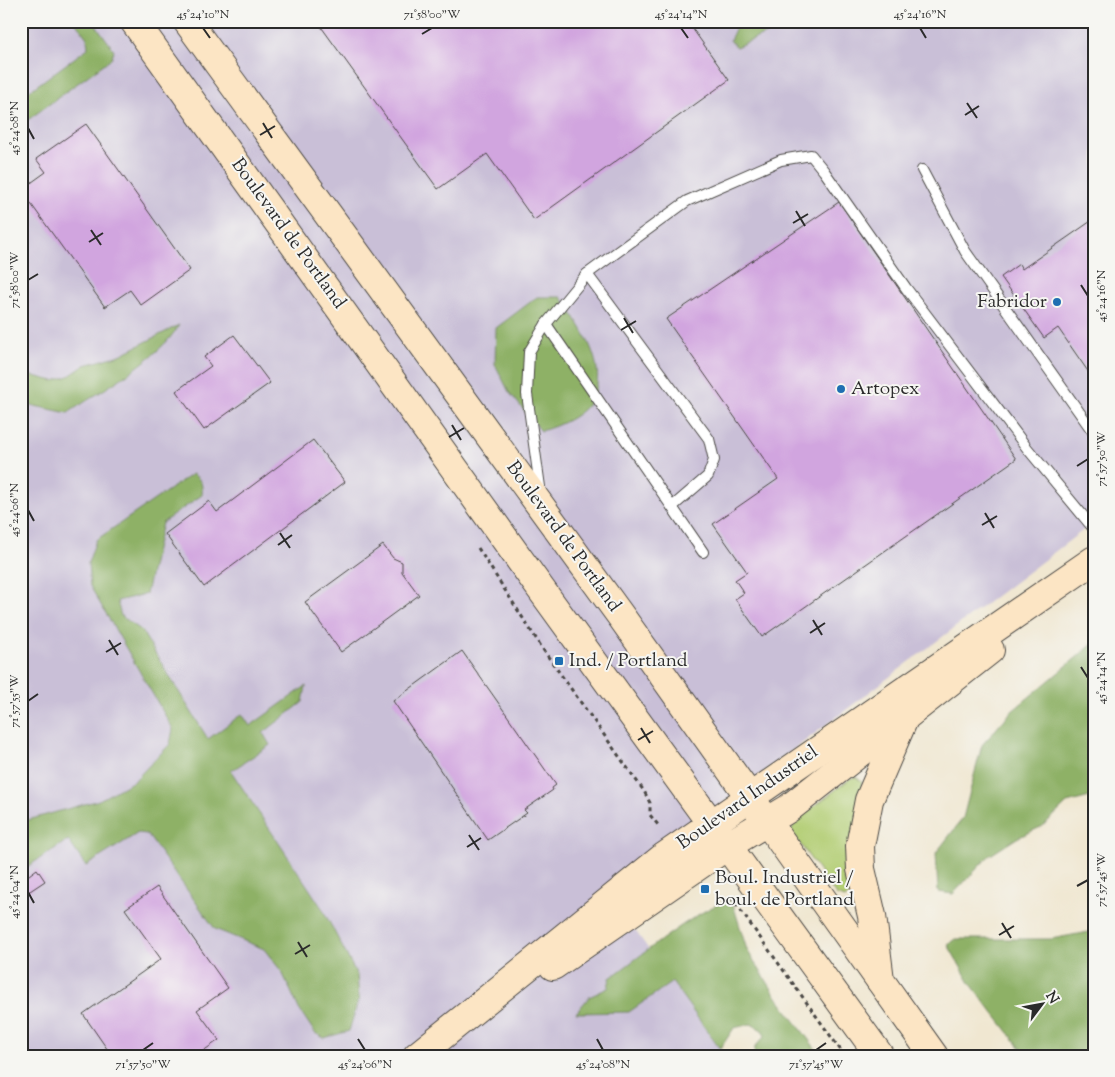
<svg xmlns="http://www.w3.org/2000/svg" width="1115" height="1077" font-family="'Sorts Mill Goudy',serif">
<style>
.industrial{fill:#c9bfd7}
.green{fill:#b3ce74;stroke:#6f7c50}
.forest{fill:#8eb166;stroke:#5c6e48}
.building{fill:#d1a5df}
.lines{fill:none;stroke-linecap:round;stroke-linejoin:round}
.lane-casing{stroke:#494744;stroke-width:12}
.secondary-casing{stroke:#494744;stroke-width:30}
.path{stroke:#494744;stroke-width:3;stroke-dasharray:4 4;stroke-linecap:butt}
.lane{stroke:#fff;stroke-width:10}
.secondary{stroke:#fce5c4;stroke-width:28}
.ticks{fill:none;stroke:#2b2b2b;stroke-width:2}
.poi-dot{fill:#1f6fb2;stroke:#f6f6f2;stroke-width:2}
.labels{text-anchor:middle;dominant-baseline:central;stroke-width:4;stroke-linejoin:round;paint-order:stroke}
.street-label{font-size:19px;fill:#2b2b2b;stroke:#f6f6f2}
.poi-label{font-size:19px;fill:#2b2b2b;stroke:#f6f6f2;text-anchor:start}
.neatline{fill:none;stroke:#2b2b2b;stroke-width:2}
.ticks-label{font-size:12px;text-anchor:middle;fill:#2b2b2b}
</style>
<rect width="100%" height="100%" fill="#f6f6f2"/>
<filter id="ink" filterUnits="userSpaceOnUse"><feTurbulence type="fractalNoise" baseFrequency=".02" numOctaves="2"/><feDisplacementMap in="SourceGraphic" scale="10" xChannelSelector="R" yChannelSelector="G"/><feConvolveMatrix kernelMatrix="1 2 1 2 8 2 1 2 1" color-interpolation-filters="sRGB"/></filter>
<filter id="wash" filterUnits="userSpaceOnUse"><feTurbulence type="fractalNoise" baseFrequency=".0096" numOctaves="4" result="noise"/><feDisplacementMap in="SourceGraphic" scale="20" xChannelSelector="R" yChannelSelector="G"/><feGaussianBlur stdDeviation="1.12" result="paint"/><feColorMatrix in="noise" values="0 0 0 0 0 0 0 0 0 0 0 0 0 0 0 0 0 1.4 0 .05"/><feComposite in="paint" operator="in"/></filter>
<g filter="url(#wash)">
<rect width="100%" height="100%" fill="#f0e7d1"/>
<!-- industrial -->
<polygon class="industrial" points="21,21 1094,21 1094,522 607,891 725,1056 21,1056"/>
<!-- green -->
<polygon class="green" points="851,778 856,777 862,782 854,892 845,898 836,895 791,831 795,821"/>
<!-- forest -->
<g class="forest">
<polygon points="74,21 93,21 114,50 112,58 21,125 21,97 88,48 87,38"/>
<polygon points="743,21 795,21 736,47 730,40 737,25"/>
<path d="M537 297H561C600 352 626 406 541 431L509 392 495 364 496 328Z"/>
<path d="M179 325C160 359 100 391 68 413L25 404 21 399V373L54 381 69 376 85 365 120 355Z"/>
<path d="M192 474C201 479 203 484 202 495L162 523 146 594 117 601 121 616 141 630 208 739 242 714 250 726 306 686 303 702 263 733 270 745 231 771 322 908 357 975 359 998 349 1031 324 1038 315 1033 299 1009 282 972 264 949 215 929 147 834 138 833 86 866 68 840 21 871V822L99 800 134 781 170 744 173 729 90 586 88 563 96 540Z"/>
<polygon points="1094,643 1094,796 1067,803 1043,826 1017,838 989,856 953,894 938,892 936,853 963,818 982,745 1011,712"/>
<path d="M729 901 733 904 747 950 777 997 821 1056H754L755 1047 765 1036 762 1030 751 1024 734 1028 720 1049 672 982 629 1012 576 1013 589 997 608 988 610 978C636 960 702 905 729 901Z"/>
<polygon points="1094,931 1094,1056 1027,1056 970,983 948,945 956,939 1051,939"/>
</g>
<g id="blocks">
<!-- building -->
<g class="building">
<polygon points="317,21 687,21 729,80 534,220 487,154 438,189"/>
<polygon points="86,124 190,270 141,305 130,290 105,307 21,190 46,172 36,159"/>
<polygon points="839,202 1016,459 762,637 735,599 744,593 735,580 747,572 713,524 778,479 666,319"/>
<polygon points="1094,219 1094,380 1058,328 1044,338 1001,277 1019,264 1022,269"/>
<polygon points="234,335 270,383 204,430 176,391 211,366 204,357"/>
<polygon points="313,440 345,482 204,587 165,534 209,501 217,512"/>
<polygon points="383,545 393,558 402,562 402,572 419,595 341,652 305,602"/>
<polygon points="462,651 556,785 552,788 553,790 524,810 527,813 488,840 393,701"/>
<polygon points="37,869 45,881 21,897 21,881"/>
<polygon points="157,887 228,988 197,1010 219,1040 196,1056 116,1056 115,1054 112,1056 83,1014 161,959 125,909"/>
</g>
</g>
</g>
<g filter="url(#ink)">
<use href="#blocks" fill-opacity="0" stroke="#494744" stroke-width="1"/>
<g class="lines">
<!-- lane casing -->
<g class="lane-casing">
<g id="lane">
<polyline points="922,170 965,251 1094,433"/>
<polyline points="587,274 709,439 714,460 708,476 672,507"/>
<polyline points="546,324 703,552"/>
<polyline points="541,494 527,394 529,352 546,324 587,274 687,201 781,160 811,155 824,171 906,288 1027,448 1094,529"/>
</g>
</g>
<!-- secondary casing -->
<g class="secondary-casing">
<g id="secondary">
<polyline points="134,21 540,588 880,1056"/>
<polyline points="187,21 620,615 934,1056"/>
<polyline points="553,966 727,846 788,809 990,650"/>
<polyline points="880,980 872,916 861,869 860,846 869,800 903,721"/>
<polyline points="417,1056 665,856 1094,560"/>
</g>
</g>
<!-- path -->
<g class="path">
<polyline points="478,548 544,651 644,791 650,803 650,815 659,826"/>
<polyline points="731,897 845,1056"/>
</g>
<!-- lane -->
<use href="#lane" class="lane"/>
<!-- secondary -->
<use href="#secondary" class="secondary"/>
</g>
</g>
<!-- ticks -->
<path class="ticks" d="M203 28 210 38M681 28 688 38M920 28 926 38M422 34 432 28M967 103 977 118M965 115 979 106M263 123 272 138M28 128 34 139M260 135 275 126M796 211 805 226M793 223 808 214M91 230 101 245M89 242 103 233M28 280 38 274M1081 285 1088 296M624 318 633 333M621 330 636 321M452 425 461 440M449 437 464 428M1077 466 1088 459M28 510 34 521M985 513 994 528M982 525 997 516M280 533 290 548M278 545 292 535M813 620 822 635M810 633 825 623M109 640 118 655M106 652 121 643M1081 667 1088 678M28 701 38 694M641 728 650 743M638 740 653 731M469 835 479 850M467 847 481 838M1077 886 1088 880M28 892 34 903M1002 923 1011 938M999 935 1014 926M298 942 307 957M295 954 310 945M358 1039 365 1050M597 1039 603 1050M143 1050 153 1043M816 1050 826 1043"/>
<!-- markers -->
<g class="poi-dot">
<circle cx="1057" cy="302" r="5"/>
<circle cx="841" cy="389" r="5"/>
<rect x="554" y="656" width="10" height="10" rx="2.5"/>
<rect x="700" y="884" width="10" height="10" rx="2.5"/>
</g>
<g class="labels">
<!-- street labels -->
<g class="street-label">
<text transform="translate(288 234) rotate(54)">Boulevard de Portland</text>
<text transform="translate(563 537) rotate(54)">Boulevard de Portland</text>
<text transform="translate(748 798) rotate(-35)">Boulevard Industriel</text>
</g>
<!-- poi labels -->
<g class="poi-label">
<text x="1047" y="302" text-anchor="end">Fabridor</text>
<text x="851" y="389">Artopex</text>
<text x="569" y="661">Ind. / Portland</text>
<text x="715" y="878">Boul. Industriel /<tspan x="715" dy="22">boul. de Portland</tspan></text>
</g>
</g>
<!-- margin -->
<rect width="1115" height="1077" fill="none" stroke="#f6f6f2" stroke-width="55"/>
<!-- north arrow -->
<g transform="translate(1042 1004) rotate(58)" stroke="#f6f6f2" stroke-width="4" paint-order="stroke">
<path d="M0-4L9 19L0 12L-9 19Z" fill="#2b2b2b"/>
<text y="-8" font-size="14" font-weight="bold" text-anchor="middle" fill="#2b2b2b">N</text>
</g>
<rect x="28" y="28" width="1060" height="1022" class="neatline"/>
<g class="ticks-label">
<text x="203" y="18">45°24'10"N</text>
<text x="432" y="18">71°58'00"W</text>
<text x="681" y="18">45°24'14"N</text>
<text x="920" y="18">45°24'16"N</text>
<text transform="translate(14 128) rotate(-90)" y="4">45°24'08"N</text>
<text transform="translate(14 280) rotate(-90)" y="4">71°58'00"W</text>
<text transform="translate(1101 296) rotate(-90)" y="4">45°24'16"N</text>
<text transform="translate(1101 459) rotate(-90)" y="4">71°57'50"W</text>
<text transform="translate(14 510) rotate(-90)" y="4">45°24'06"N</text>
<text transform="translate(1101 678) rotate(-90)" y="4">45°24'14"N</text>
<text transform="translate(14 701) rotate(-90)" y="4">71°57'55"W</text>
<text transform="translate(1101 880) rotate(-90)" y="4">71°57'45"W</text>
<text transform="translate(14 892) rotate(-90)" y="4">45°24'04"N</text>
<text x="143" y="1068">71°57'50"W</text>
<text x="365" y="1068">45°24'06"N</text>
<text x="603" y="1068">45°24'08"N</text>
<text x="816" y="1068">71°57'45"W</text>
</g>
</svg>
